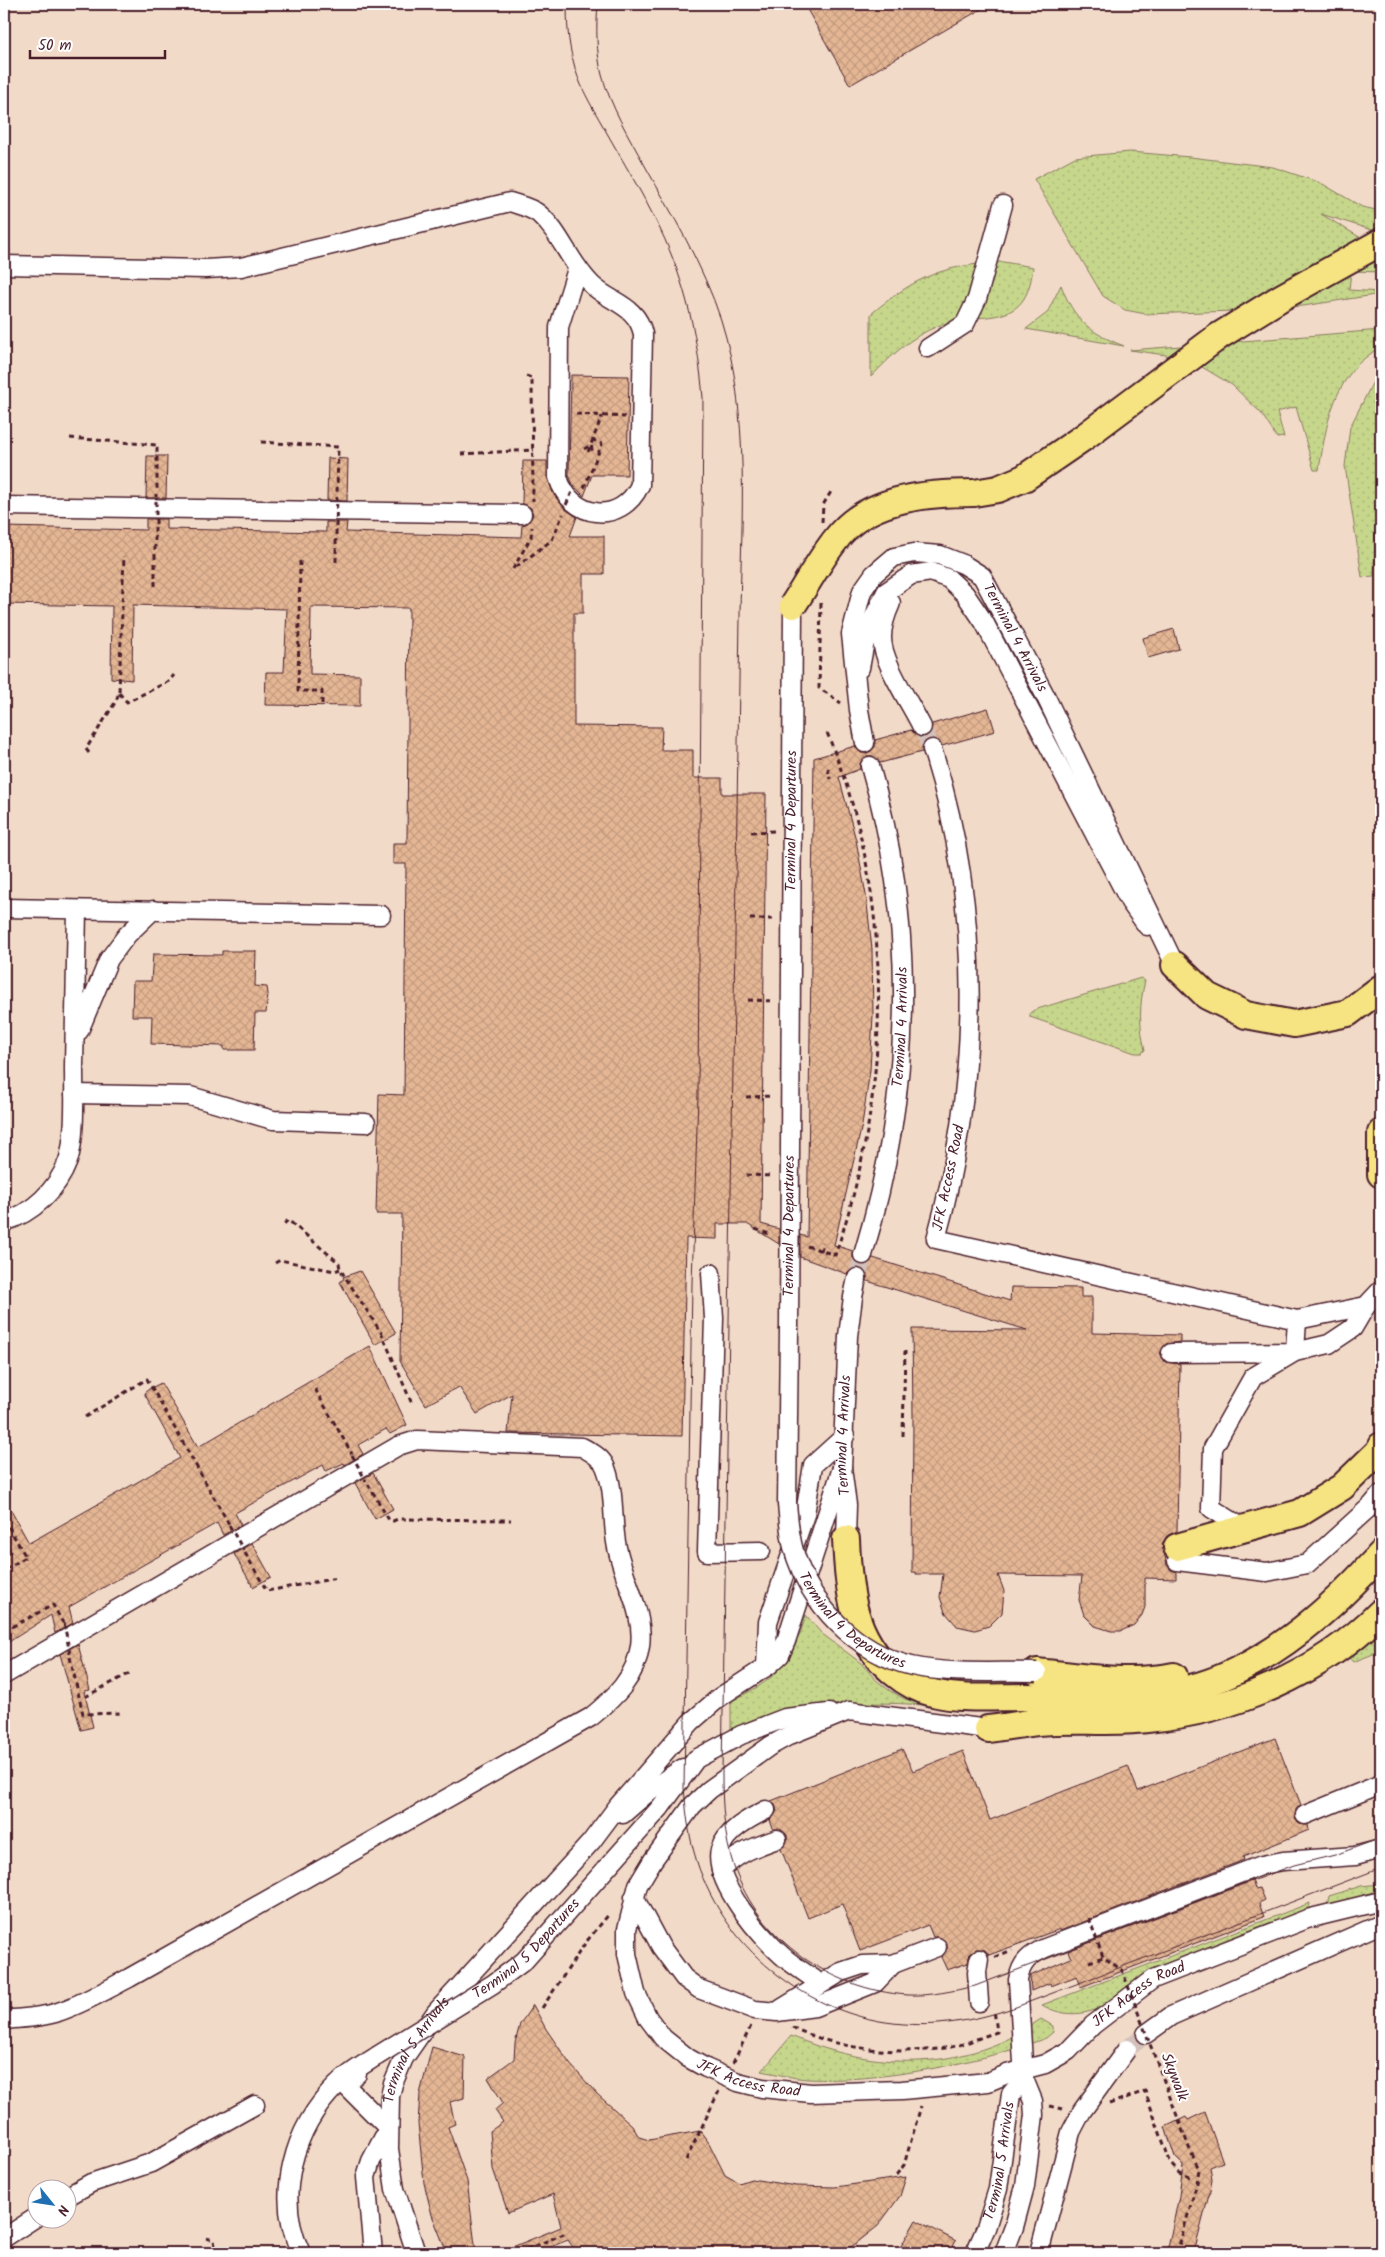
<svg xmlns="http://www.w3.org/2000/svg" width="1385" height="2257" font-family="Kalam,sans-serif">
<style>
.built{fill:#f1dac8;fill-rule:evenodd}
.grass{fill:url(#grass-dots);stroke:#887b5c}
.building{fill:url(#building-cross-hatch);stroke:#4a1f2b}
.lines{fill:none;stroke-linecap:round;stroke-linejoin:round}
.minor-tunnel{stroke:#d4c1bb;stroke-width:18;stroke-dasharray:18 9;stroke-linecap:butt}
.minor-casing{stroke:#4a1f2b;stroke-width:21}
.highway-casing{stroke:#4a1f2b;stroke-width:30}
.path{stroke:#4a1f2b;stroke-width:3;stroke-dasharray:5 4;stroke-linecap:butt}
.minor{stroke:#fff;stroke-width:18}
.highway{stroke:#f6e381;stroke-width:26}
.tram{stroke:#4a1f2b;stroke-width:1}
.minor-bridge-casing{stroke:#4a1f2b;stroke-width:21;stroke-linecap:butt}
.highway-bridge-casing{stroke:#4a1f2b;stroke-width:30;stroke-linecap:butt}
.path-bridge{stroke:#4a1f2b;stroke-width:3;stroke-dasharray:5 4;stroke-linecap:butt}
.minor-bridge{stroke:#fff;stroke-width:18}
.highway-bridge{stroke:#f6e381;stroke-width:26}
.labels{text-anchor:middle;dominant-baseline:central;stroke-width:4;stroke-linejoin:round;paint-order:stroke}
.street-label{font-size:15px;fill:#4a1f2b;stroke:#fff}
</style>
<defs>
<pattern id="grass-dots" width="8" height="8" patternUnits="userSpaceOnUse" patternTransform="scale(1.25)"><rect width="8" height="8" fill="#c6d78c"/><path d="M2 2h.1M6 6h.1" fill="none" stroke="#acb879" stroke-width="1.8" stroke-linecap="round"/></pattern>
<pattern id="building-cross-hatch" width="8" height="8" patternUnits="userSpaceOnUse" patternTransform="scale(1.25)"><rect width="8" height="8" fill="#e4b694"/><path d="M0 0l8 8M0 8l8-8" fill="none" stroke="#c59c80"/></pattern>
</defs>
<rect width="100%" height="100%" fill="#f7e9df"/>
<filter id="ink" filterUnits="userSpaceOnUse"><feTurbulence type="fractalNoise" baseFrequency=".02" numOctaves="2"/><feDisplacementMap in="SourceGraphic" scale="10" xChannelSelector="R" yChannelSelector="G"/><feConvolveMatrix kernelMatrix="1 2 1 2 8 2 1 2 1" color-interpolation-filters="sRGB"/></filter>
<g filter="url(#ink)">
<!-- built -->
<path class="built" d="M4 4H1381V2253H4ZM38 2190H68V2220H38Z"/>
<!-- grass -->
<g class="grass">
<polygon points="1130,152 1190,157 1273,167 1321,183 1362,207 1381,211 1381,233 1321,214 1381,250 1381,272 1351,271 1349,290 1381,292 1381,294 1303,306 1233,311 1146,314 1125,310 1103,296 1034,179 1075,157"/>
<path d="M1003 262 1033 267C1026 334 983 308 938 326 910 337 891 356 871 377V314C916 276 944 265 1003 262Z"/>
<path d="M1061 285C1074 320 1090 333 1124 346L1026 329 1047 313Z"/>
<path d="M1381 330V346C1373 352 1364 358 1357 365 1330 395 1325 433 1319 470H1314L1296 407 1277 412 1284 437 1277 438 1261 413 1232 385 1187 358 1130 350Z"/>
<polygon points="1381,374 1381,476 1376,505 1374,576 1362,577 1345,466 1350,427 1375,378"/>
<path d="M1141 978 1145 981C1139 1004 1139 1026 1145 1050L1141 1053H1135L1030 1017V1013L1034 1010Z"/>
<path d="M806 1615 821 1633 861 1663 876 1680 889 1690 905 1699 924 1705C855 1700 795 1704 731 1730V1701C777 1679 792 1664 806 1615Z"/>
<polygon points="1381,1631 1381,1651 1353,1662 1348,1657"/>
<polygon points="1381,1884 1381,1905 1324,1924 1329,1896 1361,1886"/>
<path d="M1310 1903 1305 1929 1095 2010C1076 2016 1060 2015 1042 2005Z"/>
<path d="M1041 2019 1053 2026V2032L1046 2038C981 2063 876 2083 807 2079 792 2078 777 2074 762 2071L791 2036C861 2066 938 2072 1008 2039 1019 2034 1030 2026 1041 2019Z"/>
</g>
<!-- building -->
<g class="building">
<polygon points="804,4 990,4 850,85"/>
<polygon points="571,375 629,376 627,475 592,475 584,496 573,485 569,475"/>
<polygon points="147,456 167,456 166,498 146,498"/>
<polygon points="328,458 348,459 347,501 327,500"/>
<polygon points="523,461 547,461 547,477 554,495 565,509 577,517 570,536 604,536 604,574 583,574 583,613 574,613 574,726 662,727 661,750 693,750 693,778 722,778 722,794 766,794 761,1224 779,1229 779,1244 747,1224 717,1224 717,1239 686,1238 682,1436 508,1433 512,1394 477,1414 459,1387 426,1405 400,1361 402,1214 376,1214 379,1094 404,1095 406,864 393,864 393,843 407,843 409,608 311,607 310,674 360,675 360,706 265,705 266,672 284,672 287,609 133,605 132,680 111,678 112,606 4,604 4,527 146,530 146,519 166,519 166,529 326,532 326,522 347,522 346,532 521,537 522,525 528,523 533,515 531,508 522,503"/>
<polygon points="1174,629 1179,649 1148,658 1143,638"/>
<polygon points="988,708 995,731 942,746 939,741 930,739 924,742 922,752 880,763 873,756 867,756 860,763 860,769 839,777 856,840 866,895 872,949 873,1016 870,1070 862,1125 834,1245 853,1251 853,1258 860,1265 866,1265 873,1258 1010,1301 1011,1287 1081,1288 1081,1297 1092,1297 1092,1333 1180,1335 1180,1342 1166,1344 1160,1353 1165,1362 1180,1364 1177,1531 1167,1536 1162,1544 1167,1565 1171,1570 1176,1572 1176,1579 1145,1578 1145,1607 1142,1615 1134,1625 1121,1631 1111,1631 1095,1626 1084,1615 1079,1600 1082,1576 998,1575 1004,1591 1002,1613 989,1626 975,1630 957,1626 945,1612 940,1597 943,1574 916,1574 916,1572 912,1572 913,1416 912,1329 1027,1330 867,1281 867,1274 860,1268 853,1268 847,1274 800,1257 800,1235 807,1237 814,758 855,746 861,753 867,753 875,747 875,740 911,730 917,736 926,737 931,732 932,724"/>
<polygon points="222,951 256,951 255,986 267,987 268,994 266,1013 255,1013 254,1050 224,1050 224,1046 151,1044 152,1016 132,1016 133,981 151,981 153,954 222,955"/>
<polygon points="360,1271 396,1333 375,1345 340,1282 344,1279 343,1277"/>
<polygon points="370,1346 407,1425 390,1434 386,1429 358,1445 363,1454 345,1465 344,1463 326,1471 323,1465 235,1513 241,1525 223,1535 217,1523 69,1607 73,1623 55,1633 51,1615 4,1645 4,1556 11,1552 4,1540 4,1498 29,1543 180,1458 144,1393 149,1389 161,1383 198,1447"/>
<polygon points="373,1473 393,1509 375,1519 355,1483"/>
<polygon points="252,1543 271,1577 253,1587 234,1554"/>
<polygon points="78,1644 90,1690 84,1691 93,1727 81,1730 60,1654"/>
<polygon points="1275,1738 1301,1805 1296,1809 1295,1819 1299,1824 1308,1825 1309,1830 1243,1857 1244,1860 1060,1931 1060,1929 989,1955 985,1950 976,1949 970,1953 968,1963 947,1970 941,1957 947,1949 947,1943 939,1937 933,1937 928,1925 860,1951 842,1904 808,1918 781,1849 787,1841 787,1835 779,1829 773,1829 770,1820 777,1811 775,1805 771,1801 902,1749 913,1771 963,1751 990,1820 1128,1766 1138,1791"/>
<polygon points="1252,1880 1255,1889 1260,1888 1265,1900 1259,1903 1264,1917 1081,1987 1077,1976 1051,1986 1050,1983 1031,1991 1030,1976 1071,1958 1068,1951"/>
<polygon points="533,2005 546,2029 570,2064 597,2094 632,2125 639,2137 649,2140 700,2131 709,2143 725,2175 739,2183 751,2179 796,2186 835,2187 906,2177 900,2196 878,2226 854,2245 838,2253 577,2253 568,2240 535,2253 498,2253 561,2227 553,2194 508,2213 493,2169 490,2131 503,2122 495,2110 503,2103 488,2078 514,2059 515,2043 520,2024"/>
<polygon points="432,2047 465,2057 464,2098 450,2102 455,2124 448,2127 467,2181 476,2253 447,2253 432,2215 424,2183 418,2123 420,2094"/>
<polygon points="1205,2112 1223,2162 1210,2167 1212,2180 1210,2191 1194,2253 1167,2253 1179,2196 1183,2165 1175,2157 1165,2127 1186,2117 1188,2120"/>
<polygon points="916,2220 956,2241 949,2253 897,2253"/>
</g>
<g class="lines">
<!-- minor-tunnel -->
<g class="minor-tunnel">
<polyline points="922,727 932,749"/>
<polyline points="857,1278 863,1255"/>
<polyline points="1127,2049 1146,2034"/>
</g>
<!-- minor casing -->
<g class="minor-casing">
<g id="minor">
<path d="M4 265 205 269 241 267 510 202C519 205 532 208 539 214 561 233 570 264 592 285 611 303 637 305 643 334L640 485C621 526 570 519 558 477L559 327 577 269"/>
<polyline points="928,348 965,324 977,299 1003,205"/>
<polyline points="4,506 522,514"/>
<path d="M891 603C886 614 882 626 882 637 881 661 911 704 922 727"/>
<polyline points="860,668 867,631 886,592 911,575 931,572 949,579 965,594 984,622 1130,902 1147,926"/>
<path id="s1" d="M865 743 859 710 851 634 862 591 874 574 894 557 914 553 940 555 963 564 982 576 1044 693 1175 965"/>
<path d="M932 749C983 907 980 1080 936 1239L1297 1320 1366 1306 1381 1290"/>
<polyline points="4,908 381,915"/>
<polyline points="79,1031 109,959 127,935 153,910"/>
<polyline points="74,1094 190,1096 273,1120 366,1123"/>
<path d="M4 1222C33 1213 57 1190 68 1161 76 1137 74 1092 74 1066 75 1014 76 962 77 910"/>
<path id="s2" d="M863 1255C912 1093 918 929 870 766"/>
<polyline points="711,1273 714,1318 707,1552 761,1551"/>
<polyline points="1171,1353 1295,1352 1297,1320"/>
<polyline points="787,1504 789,1330"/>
<polyline points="1243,1528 1211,1508 1213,1448 1253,1377 1295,1352 1329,1344 1353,1328 1366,1306"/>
<path id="s3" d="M846 1539 847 1505 842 1468 848 1336 853 1297 857 1278"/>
<polyline points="1177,1561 1267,1572 1307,1564 1372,1505 1381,1494"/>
<polyline points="766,1667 768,1622 805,1514 813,1465 845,1436"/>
<path d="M4 1675 398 1446 417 1440 582 1447C591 1452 601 1457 605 1466 615 1489 612 1518 616 1542 621 1576 645 1611 640 1646 636 1678 614 1698 591 1717L129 1978C106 1990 83 2004 58 2012 41 2018 22 2018 4 2020"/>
<path id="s4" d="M988 1729 849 1711 790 1735 770 1746 709 1790 692 1806 653 1860 638 1885 627 1929V1954L636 1993 648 2018 663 2038 688 2058 706 2068 738 2082 762 2088 811 2093 902 2090 988 2082 1007 2074 1045 2064 1068 2051 1093 2025 1153 1979 1307 1919 1381 1901"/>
<polyline points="660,1808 696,1759 741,1735 785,1718 829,1713"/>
<path d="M766 1810C750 1818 725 1831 720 1850 712 1882 763 1940 786 1959 795 1966 805 1973 814 1979"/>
<polyline points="623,1814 653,1788 683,1768"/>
<polyline points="1305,1815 1381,1784"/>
<path d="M721 1871C736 1853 755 1847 777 1839"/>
<polyline points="634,1897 661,1947 684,1978 699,1989 755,2010 777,2012 815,2007 875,1983 893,1964"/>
<polyline points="979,2002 977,1972 979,1959"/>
<polyline points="781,2009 841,1972 862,1965 893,1964 937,1947"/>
<polyline points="1146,2034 1171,2016 1381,1924"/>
<polyline points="357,2074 344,2084 389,2129"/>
<polyline points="68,2196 91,2183 151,2163 255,2105"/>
<polyline points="4,2238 38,2216"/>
<path d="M301 2253C274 2197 293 2128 337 2085 348 2073 363 2065 377 2056"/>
<polyline points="373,2253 366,2177 371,2161 388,2129"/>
<path id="s5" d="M416 2253 395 2189 389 2149 390 2096 393 2084 404 2058 436 2012 591 1842 618 1806 691 1722 720 1697 769 1665 780 1655 786 1641 842 1468"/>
<path id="s6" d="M975 2253 986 2228 998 2189 1011 2094 1024 2079 1018 1980C1021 1962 1030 1955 1045 1948L1262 1865 1283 1861 1355 1856 1381 1849"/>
<polyline points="1004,2253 1014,2227 1025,2186 1034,2115 1033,2101 1024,2079"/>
</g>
</g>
<!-- highway casing -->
<g class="highway-casing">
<g id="highway">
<polyline points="974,493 998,489 1024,478 1084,437 1219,336 1282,297 1381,242"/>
<polyline points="1175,965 1207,996 1246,1015 1294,1024 1348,1013 1381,988"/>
<polyline points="1381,1133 1381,1174"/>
<path d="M846 1539C848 1588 852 1638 893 1672 905 1682 919 1690 933 1693 962 1700 994 1697 1024 1697 1067 1697 1113 1701 1156 1695 1184 1691 1213 1683 1238 1670 1294 1643 1340 1599 1381 1554"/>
<polyline points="1177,1547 1300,1513 1342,1487 1379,1451 1381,1446"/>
<path d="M1037 1672C1082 1677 1129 1685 1174 1676"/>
<path d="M988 1729C1005 1727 1021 1724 1037 1722 1074 1719 1111 1723 1147 1719 1234 1711 1319 1674 1381 1612"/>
</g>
</g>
<!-- path -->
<g class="path">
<polyline points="526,376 532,378 533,501"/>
<polyline points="576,414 625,417"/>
<polyline points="70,438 157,445 157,492"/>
<polyline points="261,442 338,447 337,495"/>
<polyline points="584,449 591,445 593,454"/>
<polyline points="588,452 602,416"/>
<polyline points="461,454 534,450"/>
<polyline points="584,488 602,444 593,440"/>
<polyline points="822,522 823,505 832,490"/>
<polyline points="300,561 298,691 322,691 322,706"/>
<polyline points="336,562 336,527"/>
<polyline points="516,567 552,540 563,514"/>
<polyline points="513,569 531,537 532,527"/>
<polyline points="155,586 155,525"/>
<polyline points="821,603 819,688 841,703"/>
<polyline points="119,693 127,702 169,681 174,675"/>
<polyline points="89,753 86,749 116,701 119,692 124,556"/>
<polyline points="828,768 830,779"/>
<polyline points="751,832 775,831"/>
<polyline points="750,919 774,919"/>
<polyline points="748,1000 775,1001"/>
<polyline points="746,1097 773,1096"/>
<polyline points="746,1175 773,1176"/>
<polyline points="284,1224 288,1220 339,1263 340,1269 382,1334 412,1404"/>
<polyline points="755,1229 772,1235"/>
<path d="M807 1246 835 1255C881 1124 892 974 861 838 853 801 840 765 826 730"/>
<polyline points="821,1251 823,1242"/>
<polyline points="275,1263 280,1260 335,1271 340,1269"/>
<polyline points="315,1389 352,1454"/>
<polyline points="85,1417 147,1379 229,1524"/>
<polyline points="903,1436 905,1351"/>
<polyline points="368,1484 389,1520 393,1521 398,1519 511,1520"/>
<polyline points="4,1519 26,1557 4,1570"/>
<polyline points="245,1553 267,1591 337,1578"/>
<polyline points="4,1631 53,1605 63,1623"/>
<polyline points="70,1657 83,1714 122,1713"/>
<polyline points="85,1697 132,1672"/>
<polyline points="995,1957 1012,1950"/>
<polyline points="1089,1962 1103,1957"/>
<polyline points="542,2008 586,1942 610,1913"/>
<path d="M792 2027C839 2050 894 2055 945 2048 962 2046 980 2037 997 2032L994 2010"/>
<polyline points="733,2063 751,2026"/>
<polyline points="1109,2104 1145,2091 1171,2164 1179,2173 1190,2177"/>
<polyline points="1050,2106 1063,2109"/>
<polyline points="686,2160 719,2091"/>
<polyline points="896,2175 904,2165 921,2106"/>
<polyline points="206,2238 214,2240 216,2253"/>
<polyline points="518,2253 566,2233"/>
</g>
<!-- minor -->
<use href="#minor" class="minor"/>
<!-- highway -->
<use href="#highway" class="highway"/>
<!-- tram -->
<g class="tram">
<path d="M567 4C567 22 568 42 573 60 578 84 591 105 603 126 622 160 643 194 660 229 686 283 698 339 703 398L698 1095 692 1283 684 1788C686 1809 688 1831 694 1852 719 1945 808 2018 904 2024 943 2027 980 2019 1016 2007L1381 1868"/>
<path d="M598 4C596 27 596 52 602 75 611 107 628 135 644 164 672 214 703 265 721 320 751 415 741 519 740 617L722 1773C722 1805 724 1837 734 1867 759 1940 832 1990 908 1995 930 1996 953 1991 975 1986L1294 1865 1335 1855 1381 1838"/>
</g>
<!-- minor-bridge casing -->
<g class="minor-bridge-casing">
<g id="minor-bridge">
<path id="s7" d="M789 1330 793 605"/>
<path id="s8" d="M787 1504C789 1523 790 1542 797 1560 816 1613 865 1659 922 1668 960 1674 999 1671 1037 1672"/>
<path id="s9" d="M377 2056 493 1984 524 1961 660 1808"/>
<polyline points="1039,2253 1071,2132 1082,2111 1127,2049"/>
</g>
</g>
<!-- highway-bridge casing -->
<g class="highway-bridge-casing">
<path id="highway-bridge" d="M793 605C809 581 823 553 842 532 874 497 930 493 974 493"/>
</g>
<!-- path-bridge -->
<g class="path-bridge">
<polyline points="566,505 572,492"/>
<polyline points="156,524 156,494"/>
<polyline points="336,527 337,497"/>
<polyline points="352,1455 366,1481"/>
<polyline points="229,1525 244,1551"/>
<polyline points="64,1623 70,1654"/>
<polyline points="1089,1918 1103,1957 1122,1970 1190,2150 1199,2169 1197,2183 1177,2253"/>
</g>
<!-- minor-bridge -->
<use href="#minor-bridge" class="minor-bridge"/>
<!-- highway-bridge -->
<use href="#highway-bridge" class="highway-bridge"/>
</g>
</g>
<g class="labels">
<!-- street labels -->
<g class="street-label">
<text stroke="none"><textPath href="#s1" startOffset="365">Terminal 4 Arrivals</textPath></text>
<text stroke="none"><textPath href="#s7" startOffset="509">Terminal 4 Departures</textPath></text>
<text stroke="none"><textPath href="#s2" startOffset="232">Terminal 4 Arrivals</textPath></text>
<text transform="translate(949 1178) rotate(-78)">JFK Access Road</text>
<text stroke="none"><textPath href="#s7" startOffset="104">Terminal 4 Departures</textPath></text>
<text stroke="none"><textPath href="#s3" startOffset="104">Terminal 4 Arrivals</textPath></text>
<text stroke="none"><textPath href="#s8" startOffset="142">Terminal 4 Departures</textPath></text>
<text stroke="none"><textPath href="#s9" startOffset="185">Terminal 5 Departures</textPath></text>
<text stroke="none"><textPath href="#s4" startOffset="1101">JFK Access Road</textPath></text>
<text stroke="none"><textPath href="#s5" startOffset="214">Terminal 5 Arrivals</textPath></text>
<text stroke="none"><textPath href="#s4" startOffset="681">JFK Access Road</textPath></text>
<text transform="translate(1174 2077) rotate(69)">Skywalk</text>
<text stroke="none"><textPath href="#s6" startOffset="96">Terminal 5 Arrivals</textPath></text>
</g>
</g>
<!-- margin -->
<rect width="1385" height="2257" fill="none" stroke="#fff" stroke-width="20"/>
<rect x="10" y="10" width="1365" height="2237" fill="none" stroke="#4a1f2b" stroke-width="2" filter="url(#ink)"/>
<!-- north arrow -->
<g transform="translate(52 2204) rotate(120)"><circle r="24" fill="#ffffff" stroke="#b7a5aa"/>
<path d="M0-4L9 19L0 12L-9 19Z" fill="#1f6fb2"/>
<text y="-8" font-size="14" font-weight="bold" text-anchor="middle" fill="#4a1f2b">N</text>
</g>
<!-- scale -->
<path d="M30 50v8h135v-8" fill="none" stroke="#4a1f2b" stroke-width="2.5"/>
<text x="38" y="50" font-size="15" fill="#4a1f2b" stroke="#ffffff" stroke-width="4" paint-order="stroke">50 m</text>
</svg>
